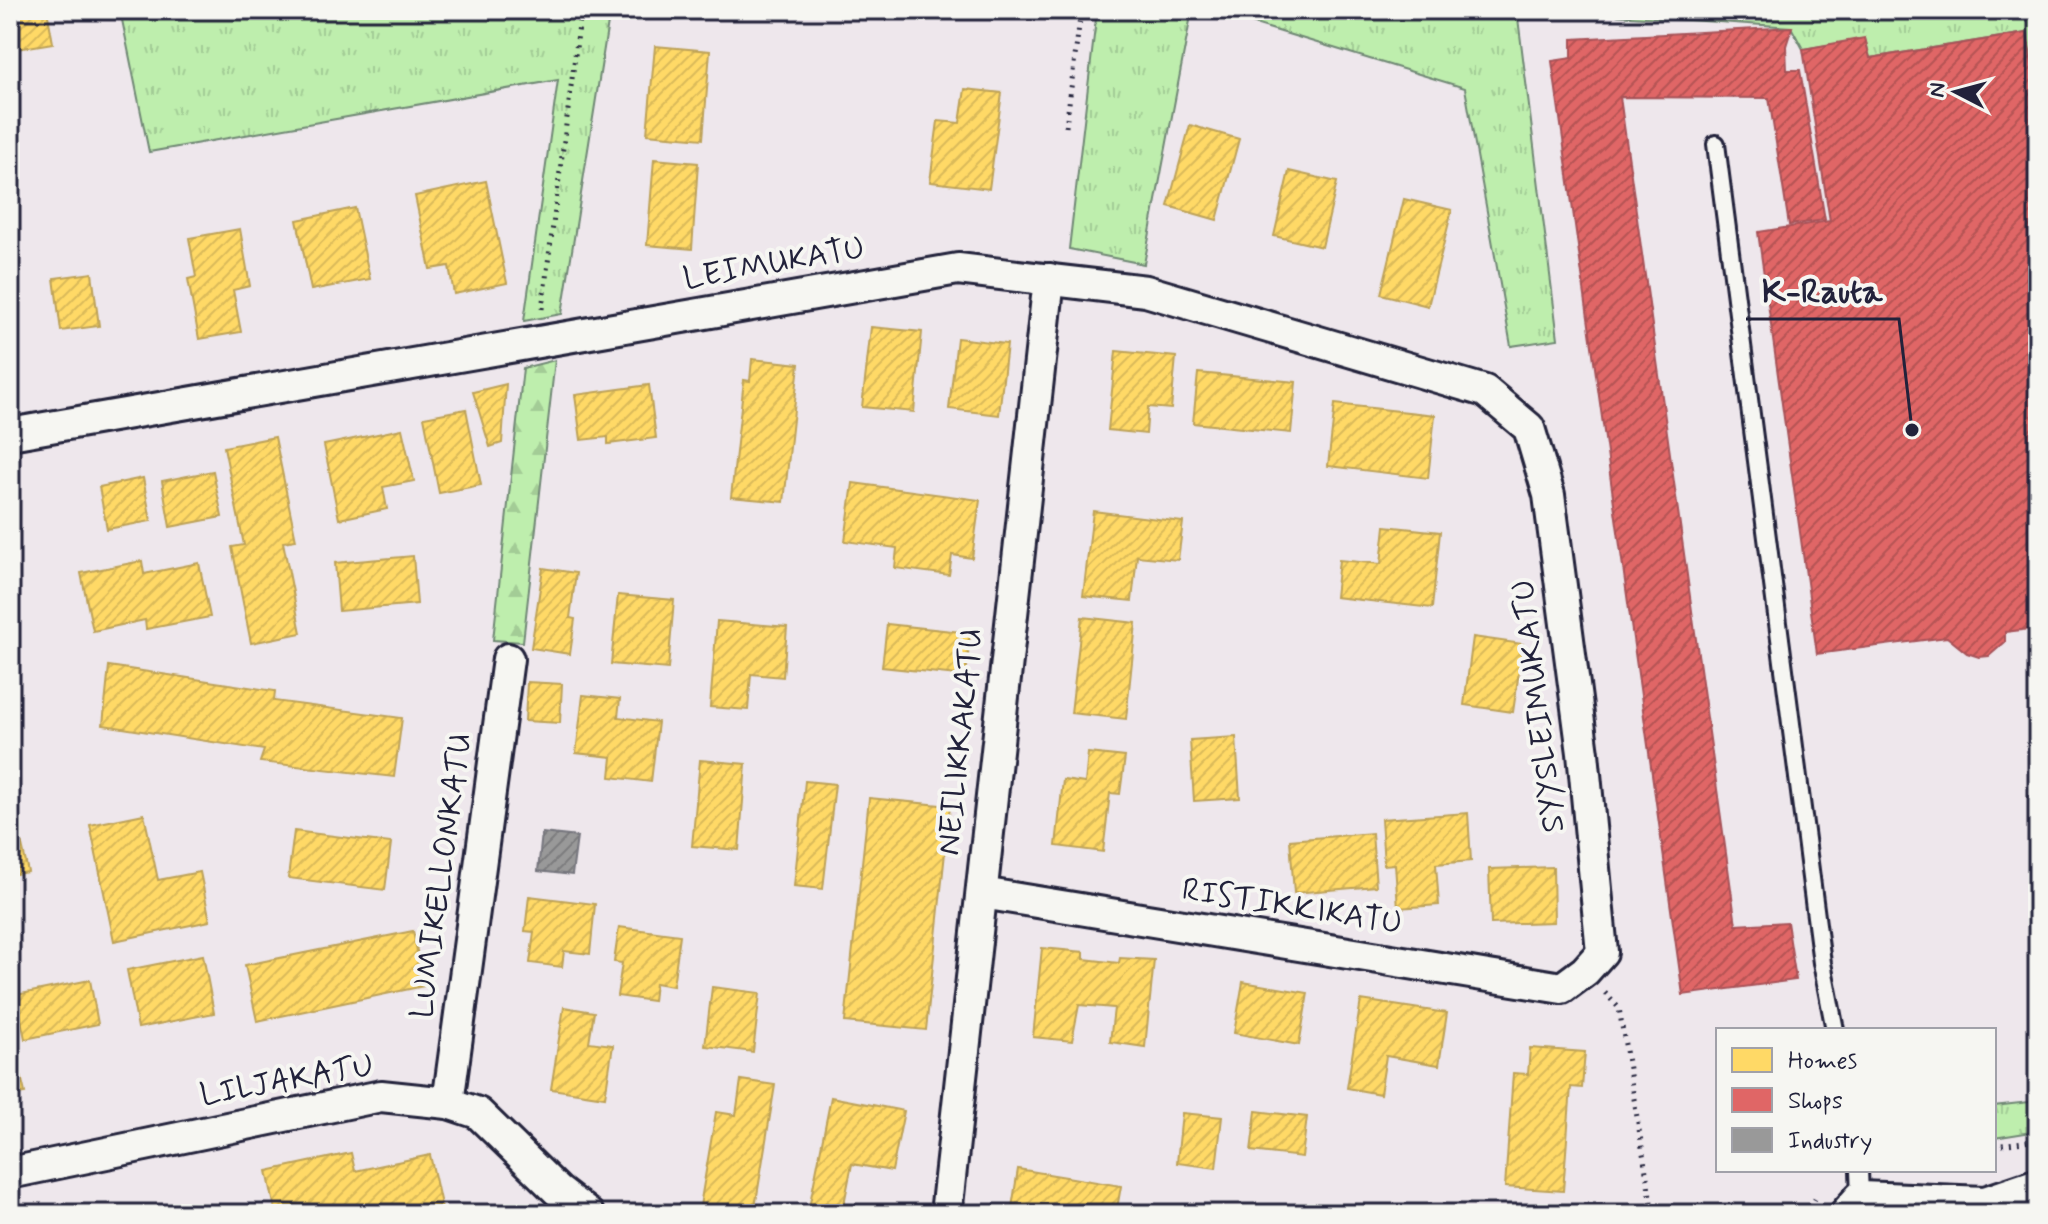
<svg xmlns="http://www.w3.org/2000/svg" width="2048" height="1224" font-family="Mynerve,sans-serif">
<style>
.grass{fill:url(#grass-tufts);stroke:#708874;stroke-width:2}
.forest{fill:url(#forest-firs);stroke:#708874;stroke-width:2}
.homes{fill:url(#homes-hatch);stroke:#bda259;stroke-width:2}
.shops{fill:url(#shops-hatch);stroke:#a75259;stroke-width:2}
.industry{fill:url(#industry-hatch);stroke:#75757d;stroke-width:2}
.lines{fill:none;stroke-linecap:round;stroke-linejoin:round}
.service-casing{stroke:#22223b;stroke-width:22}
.minor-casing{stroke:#22223b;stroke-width:36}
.path{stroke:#22223b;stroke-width:5;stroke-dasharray:2 6;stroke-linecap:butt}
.service{stroke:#f6f6f2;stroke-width:16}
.minor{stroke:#f6f6f2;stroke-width:30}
.labels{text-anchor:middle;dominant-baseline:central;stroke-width:8;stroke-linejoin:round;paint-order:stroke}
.street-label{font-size:32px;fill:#22223b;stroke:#f6f6f2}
.leader{fill:none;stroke:#22223b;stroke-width:3}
.callout-dot{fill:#22223b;stroke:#f6f6f2;stroke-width:3}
.callout-label{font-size:34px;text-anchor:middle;font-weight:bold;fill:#22223b;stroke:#f6f6f2;stroke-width:8;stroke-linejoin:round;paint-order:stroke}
</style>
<defs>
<pattern id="grass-tufts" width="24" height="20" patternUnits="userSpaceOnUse" patternTransform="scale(2)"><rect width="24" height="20" fill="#beeead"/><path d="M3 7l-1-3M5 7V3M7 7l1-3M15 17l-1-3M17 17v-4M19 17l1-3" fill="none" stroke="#a3cc96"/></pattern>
<pattern id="forest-firs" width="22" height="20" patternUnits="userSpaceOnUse" patternTransform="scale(2)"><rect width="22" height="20" fill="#beeead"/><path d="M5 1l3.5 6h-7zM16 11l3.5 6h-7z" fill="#a3cc96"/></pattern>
<pattern id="homes-hatch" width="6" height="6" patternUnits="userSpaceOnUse" patternTransform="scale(2)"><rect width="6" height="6" fill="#ffd966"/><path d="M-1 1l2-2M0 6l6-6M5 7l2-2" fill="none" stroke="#daba59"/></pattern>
<pattern id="shops-hatch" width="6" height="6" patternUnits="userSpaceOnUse" patternTransform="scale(2)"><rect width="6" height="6" fill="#e06666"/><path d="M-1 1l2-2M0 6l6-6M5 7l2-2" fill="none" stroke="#b55455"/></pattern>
<pattern id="industry-hatch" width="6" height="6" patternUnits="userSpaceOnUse" patternTransform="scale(2)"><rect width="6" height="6" fill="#999"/><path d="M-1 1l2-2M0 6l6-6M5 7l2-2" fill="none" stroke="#7c7c7e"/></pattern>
</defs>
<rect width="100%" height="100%" fill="#eee7ec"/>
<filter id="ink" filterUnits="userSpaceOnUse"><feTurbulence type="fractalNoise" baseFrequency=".0125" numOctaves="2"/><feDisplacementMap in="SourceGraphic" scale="16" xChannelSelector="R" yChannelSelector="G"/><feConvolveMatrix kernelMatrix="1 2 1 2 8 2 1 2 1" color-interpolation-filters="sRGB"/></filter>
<g filter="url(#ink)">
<!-- grass -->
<g class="grass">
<polygon points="120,10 610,10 562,314 524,321 558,80 149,152"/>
<polygon points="1097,10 1192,10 1144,264 1069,249"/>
<polygon points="1209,10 1517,10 1558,339 1511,346 1465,88"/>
<polygon points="1541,10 2038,10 2038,64 2032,64 2026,33 1870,58 1865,39 1803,49 1791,27"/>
<polygon points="2038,1101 2038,1131 1994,1138 1994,1106"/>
</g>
<!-- forest -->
<polygon class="forest" points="555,360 523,642 493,640 523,368"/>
<!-- homes -->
<g class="homes">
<polygon points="10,10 47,10 53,43 10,50"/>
<polygon points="655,46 710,51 703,139 647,134"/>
<polygon points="965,89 1002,93 989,189 930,182 938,121 960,123"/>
<polygon points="1190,125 1239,139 1217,220 1168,206"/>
<polygon points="654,159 698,163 692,249 647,245"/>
<polygon points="1289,171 1337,182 1322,247 1274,236"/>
<polygon points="486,181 507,283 454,294 449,266 430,269 415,196"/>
<polygon points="1404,199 1452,210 1428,306 1381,294"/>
<polygon points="355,208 370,279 311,290 297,220"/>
<polygon points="240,229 250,286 233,290 241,332 199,339 188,279 196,277 189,238"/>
<polygon points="92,273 99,326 61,331 54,278"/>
<polygon points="871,327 922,332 914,412 862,407"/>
<polygon points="957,338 1007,344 999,415 949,409"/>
<polygon points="1116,351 1176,357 1171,409 1148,407 1146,434 1108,430"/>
<polygon points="752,359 799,364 784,502 731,497 744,380 750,381"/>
<polygon points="1198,373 1296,382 1291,433 1193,423"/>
<polygon points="506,384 502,443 490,447 473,392"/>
<polygon points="649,385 656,438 608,444 608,437 581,440 575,395"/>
<polygon points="1335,404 1435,415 1428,478 1328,466"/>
<polygon points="466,409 481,485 439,493 424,417"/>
<polygon points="402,429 414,481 383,487 387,509 339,519 324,445"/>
<polygon points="275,437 296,540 283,542 301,633 251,643 232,547 244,545 224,447"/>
<polygon points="213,471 222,517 170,527 162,481"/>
<polygon points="143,478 151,521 107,529 99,487"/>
<polygon points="853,483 980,500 972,558 952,555 949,575 895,568 897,548 845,541"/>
<polygon points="1093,511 1183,522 1178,560 1137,556 1132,601 1083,596"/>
<polygon points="1385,526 1440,532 1432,608 1335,597 1339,560 1381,564"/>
<polygon points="413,556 417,604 339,611 335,563"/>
<polygon points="142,561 144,574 199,563 210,617 146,629 145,620 93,631 81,573"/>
<polygon points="543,568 576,573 570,618 575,619 570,654 531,648"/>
<polygon points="618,595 674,600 668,669 611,664"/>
<polygon points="1082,617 1136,623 1126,719 1071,713"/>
<polygon points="717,621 787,627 783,677 751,674 748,710 710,707"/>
<polygon points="887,624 970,633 966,676 882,667"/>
<polygon points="1473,637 1523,644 1513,712 1464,705"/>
<polygon points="109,666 275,691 274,701 402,718 394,777 260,762 264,750 103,725"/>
<polygon points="527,682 562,684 560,723 525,721"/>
<polygon points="583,695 620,699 618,717 658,722 651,782 610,777 612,757 576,753"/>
<polygon points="1236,737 1240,798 1194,801 1190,740"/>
<polygon points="1088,753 1125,757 1120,794 1110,793 1103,852 1056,846 1063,780 1085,783"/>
<polygon points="700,760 746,764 739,850 692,846"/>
<polygon points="805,781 835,784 823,889 794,886"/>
<polygon points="869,798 950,806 926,1030 845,1022"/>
<polygon points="1468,813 1471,861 1436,864 1439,905 1398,908 1395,864 1384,865 1381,819"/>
<polygon points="144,814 158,880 200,872 210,921 114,941 90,825"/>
<polygon points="17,823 28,872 10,875 10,825"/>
<polygon points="294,831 391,843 385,890 288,878"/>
<polygon points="1372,833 1376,886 1294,893 1290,840"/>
<polygon points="1553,867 1554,922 1491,924 1489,869"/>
<polygon points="529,896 595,904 590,954 564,951 562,967 530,963 534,932 525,931"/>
<polygon points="619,927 680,935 673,986 655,983 653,1001 617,996 622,963 614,962"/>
<polygon points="413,931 424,986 257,1021 245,965"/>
<polygon points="1042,948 1084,952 1084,959 1119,963 1120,958 1154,960 1145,1047 1110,1042 1114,1008 1079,1005 1072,1041 1033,1037"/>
<polygon points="203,955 214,1013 138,1028 127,970"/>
<polygon points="90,980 98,1024 25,1039 16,995"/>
<polygon points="1243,982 1308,993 1299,1045 1234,1033"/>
<polygon points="712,987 760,993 753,1052 705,1046"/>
<polygon points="1361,1000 1447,1013 1439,1065 1386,1056 1380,1094 1347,1088"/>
<polygon points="564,1007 594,1012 589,1042 613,1045 605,1097 551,1089"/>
<polygon points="1530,1048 1585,1052 1582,1088 1571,1087 1563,1191 1505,1187 1513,1073 1528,1074"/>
<polygon points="19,1067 25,1093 11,1095 10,1069"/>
<polygon points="741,1080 775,1085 754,1214 700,1206 716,1112 736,1115"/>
<polygon points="831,1097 904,1111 892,1171 852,1164 842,1214 809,1208"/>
<polygon points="1256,1111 1307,1117 1302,1157 1251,1151"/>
<polygon points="1182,1113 1222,1117 1216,1168 1177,1163"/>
<polygon points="351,1153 355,1171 430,1155 443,1214 276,1214 267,1171"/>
<polygon points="1018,1169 1121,1186 1116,1214 1011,1214"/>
</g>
<!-- shops -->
<g class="shops">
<polygon points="1792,27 1786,46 1787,70 1800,70 1825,220 1789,225 1769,98 1620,97 1736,925 1787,922 1796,980 1683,995 1552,61 1572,58 1572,39"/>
<polygon points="2027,33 2032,64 2038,64 2038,628 2005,632 2005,642 1989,656 1979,657 1967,653 1947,637 1817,654 1758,232 1830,221 1803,49 1865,38 1870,58"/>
</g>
<!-- industry -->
<polygon class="industry" points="542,833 577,837 572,875 538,871"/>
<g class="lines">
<!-- service casing -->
<g class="service-casing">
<g id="service">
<polyline points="1716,144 1822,963 1835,1030"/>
<polyline points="1859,1170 1860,1197"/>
</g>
</g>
<!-- minor casing -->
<g class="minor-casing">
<g id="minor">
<polyline points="10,434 958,269 1146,291 1485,391 1529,428 1549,495 1583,753 1602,952 1585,971 1562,988 982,893"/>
<polyline points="448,1103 508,659"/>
<polyline points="10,1173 381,1096 448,1103 478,1113 558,1191 588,1214"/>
<polyline points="1985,1202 2038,1184"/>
<polyline points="946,1214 1049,279"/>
<polyline points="1845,1214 1860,1197 1985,1202 2032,1214"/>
</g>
</g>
<!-- path -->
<g class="path">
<polyline points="1066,127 1081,10"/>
<polyline points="542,309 581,10"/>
<polyline points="1605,993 1619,1008 1653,1214"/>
<polyline points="1994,1146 2038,1140"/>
<polyline points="1807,1214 1815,1199"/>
</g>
<!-- service -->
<use href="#service" class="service"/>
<!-- minor -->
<use href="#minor" class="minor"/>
</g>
</g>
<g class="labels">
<!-- street labels -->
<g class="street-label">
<text transform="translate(774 264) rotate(-10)">LEIMUKATU</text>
<text transform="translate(1539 706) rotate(-97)">SYYSLEIMUKATU</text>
<text transform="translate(961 742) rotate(-84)">NEILIKKAKATU</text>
<text transform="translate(442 876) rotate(-82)">LUMIKELLONKATU</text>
<text transform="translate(1292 907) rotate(9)">RISTIKKIKATU</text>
<text transform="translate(287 1081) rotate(-10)">LILJAKATU</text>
</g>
</g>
<!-- callouts -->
<path class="leader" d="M1912 430L1899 319H1746"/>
<circle class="callout-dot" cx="1912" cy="430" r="8"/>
<g class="callout-label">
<text x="1822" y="302">K-Rauta</text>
</g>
<!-- margin -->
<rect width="2048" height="1224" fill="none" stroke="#f6f6f2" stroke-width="40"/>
<rect x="20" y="20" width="2008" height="1184" fill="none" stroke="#22223b" stroke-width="3" filter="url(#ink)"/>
<!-- legend -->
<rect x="1716" y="1028" width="280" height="144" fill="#f6f6f2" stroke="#a1a1a9" stroke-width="2"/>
<rect x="1732" y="1048" width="40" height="24" fill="#ffd966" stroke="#a1a1a9" stroke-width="2"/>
<text x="1788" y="1068" font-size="24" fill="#22223b">Homes</text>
<rect x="1732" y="1088" width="40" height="24" fill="#e06666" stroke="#a1a1a9" stroke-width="2"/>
<text x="1788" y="1108" font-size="24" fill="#22223b">Shops</text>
<rect x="1732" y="1128" width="40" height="24" fill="#999999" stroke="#a1a1a9" stroke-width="2"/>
<text x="1788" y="1148" font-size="24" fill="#22223b">Industry</text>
<!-- north arrow -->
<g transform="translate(1956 92) rotate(276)" stroke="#f6f6f2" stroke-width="6" paint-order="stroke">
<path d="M0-6L14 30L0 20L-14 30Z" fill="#22223b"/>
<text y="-12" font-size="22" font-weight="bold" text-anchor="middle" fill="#22223b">N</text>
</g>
</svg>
